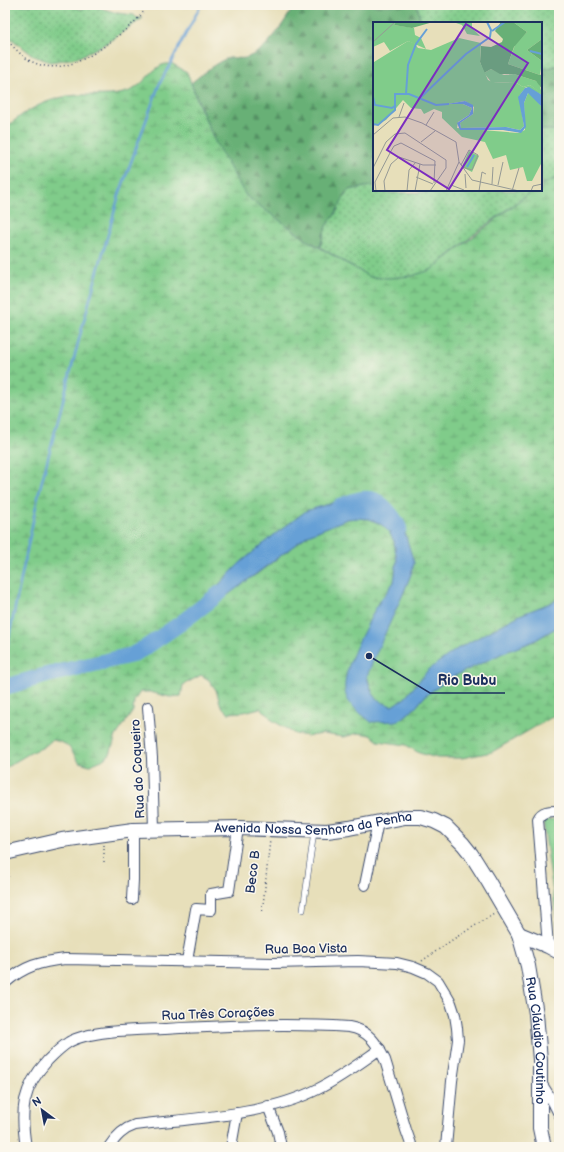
<svg xmlns="http://www.w3.org/2000/svg" width="564" height="1152" font-family="'Balsamiq Sans',sans-serif">
<style>
.green{fill:url(#green-dots);stroke:#4e7e74}
.forest{fill:url(#forest-firs);stroke:#42706a}
.wetland{fill:url(#wetland-marsh);stroke:#4e7e74}
.pitch{fill:#80cc8a;stroke:#4e7e74}
.water{fill:#66a0d6;stroke:#40689a}
.lines{fill:none;stroke-linecap:round;stroke-linejoin:round}
.stream{stroke:#66a0d6;stroke-width:2.5}
.river{stroke:#66a0d6;stroke-width:16}
.lane-casing{stroke:#3a496c;stroke-width:6}
.street-casing{stroke:#3a496c;stroke-width:12}
.secondary-casing{stroke:#3a496c;stroke-width:16}
.path{stroke:#3a496c;stroke-width:1.5;stroke-dasharray:1 3;stroke-linecap:butt}
.lane{stroke:#fff;stroke-width:5}
.street{stroke:#fff;stroke-width:10}
.secondary{stroke:#fff;stroke-width:14}
.labels{text-anchor:middle;dominant-baseline:central;stroke-width:3;stroke-linejoin:round;paint-order:stroke}
.street-label{font-size:13px;fill:#1b2f5e;stroke:#fbf7ec}
.inset-river{fill:none;stroke:#66a0d6;stroke-width:2}
.inset-road{fill:none;stroke:#959995;stroke-width:1}
.view{fill:#7b2cbf;fill-opacity:0.15;stroke:#7b2cbf;stroke-width:2}
.inset-edge{fill:none;stroke:#1b2f5e;stroke-width:2}
.leader{fill:none;stroke:#1b2f5e;stroke-width:1.5}
.callout-dot{fill:#1b2f5e;stroke:#fbf7ec;stroke-width:1.5}
.callout-label{font-size:14px;text-anchor:middle;font-weight:bold;fill:#1b2f5e;stroke:#fbf7ec;stroke-width:3;stroke-linejoin:round;paint-order:stroke}
</style>
<defs>
<pattern id="green-dots" width="8" height="8" patternUnits="userSpaceOnUse"><rect width="8" height="8" fill="#80cc8a"/><path d="M2 2h.1M6 6h.1" fill="none" stroke="#68a674" stroke-width="1.8" stroke-linecap="round"/></pattern>
<pattern id="forest-firs" width="22" height="20" patternUnits="userSpaceOnUse"><rect width="22" height="20" fill="#68b076"/><path d="M5 1l3.5 6h-7zM16 11l3.5 6h-7z" fill="#559064"/></pattern>
<pattern id="wetland-marsh" width="20" height="14" patternUnits="userSpaceOnUse"><rect width="20" height="14" fill="#80cc8a"/><path d="M1 5h8M5 5V1M11 12h8M15 12V8" fill="none" stroke="#68a674"/></pattern>
</defs>
<rect width="100%" height="100%" fill="#fbf7ec"/>
<filter id="ink" filterUnits="userSpaceOnUse"><feTurbulence type="fractalNoise" baseFrequency=".025" numOctaves="2"/><feDisplacementMap in="SourceGraphic" scale="8" xChannelSelector="R" yChannelSelector="G"/><feConvolveMatrix kernelMatrix="1 2 1 2 8 2 1 2 1" color-interpolation-filters="sRGB"/></filter>
<filter id="wash" filterUnits="userSpaceOnUse"><feTurbulence type="fractalNoise" baseFrequency=".012" numOctaves="4" result="noise"/><feDisplacementMap in="SourceGraphic" scale="16" xChannelSelector="R" yChannelSelector="G"/><feGaussianBlur stdDeviation="0.9" result="paint"/><feColorMatrix in="noise" values="0 0 0 0 0 0 0 0 0 0 0 0 0 0 0 0 0 1.4 0 .05"/><feComposite in="paint" operator="in"/></filter>
<g filter="url(#wash)">
<rect width="100%" height="100%" fill="#e7dfba"/>
<!-- green -->
<g class="green">
<polygon points="5,5 68,5 80,9 93,6 101,8 117,13 134,15 137,18 143,18 107,43 77,58 50,62 34,56 5,34"/>
<polygon points="417,5 559,5 559,65 541,70 541,23 421,23"/>
<polygon points="541,130 559,130 559,177 541,185"/>
<polygon points="371,186 374,187 374,190 383,190 391,193 429,192 432,190 533,190 477,232 431,270 412,276 388,278 370,277 320,247 326,226 334,216 348,190"/>
</g>
<!-- forest -->
<g class="forest">
<path d="M295 5H417L421 23H374V187L371 186 348 190 334 216 326 226 320 247 308 241 246 196 216 145 191 83C200 76 218 60 229 58 235 57 242 60 248 57 269 49 283 23 295 5Z"/>
<polygon points="559,65 559,130 541,130 541,70"/>
</g>
<!-- wetland -->
<path class="wetland" d="M171 63 187 72 198 103 216 144 246 196 308 241 370 277 388 278 412 276 431 270 520 200 533 190H541V185L559 177V599L548 604 520 615 457 649 412 689 405 698 392 706 383 704 374 697 367 676 372 660 403 594 411 574 414 563 403 527 339 501 306 511 274 535 240 563 205 599 218 603 240 585 257 574 308 535 347 519 356 518 370 519 382 525 389 532 394 541 397 561 394 582 380 601 345 687 404 717 416 707 425 696 450 678 502 653 534 641 559 626V713L492 752 462 758H437L419 753 406 745 378 741 371 735 358 733 344 737 323 734 308 736 295 734 272 720 267 713 260 708 244 712 228 713 221 706 216 690 209 680 201 675 183 685 181 696 170 697 150 692H140L134 701 133 711 116 736 110 754 102 760 90 765 79 762C69 747 69 743 52 740L44 747 30 753 5 768V129C25 109 54 95 82 95 99 95 119 97 134 89 144 83 150 72 160 66 163 64 168 64 171 63Z"/>
<!-- pitch -->
<polygon class="pitch" points="559,819 559,937 543,820"/>
<!-- water -->
<path class="water" d="M355 500 368 501 389 512 403 527 414 563 411 574 403 594 378 649 367 676C371 693 374 701 392 706L405 698 428 670 457 649 520 615 548 604 559 599V626L534 641 503 653 450 678 425 696 416 707 404 717 396 721 371 722C364 716 350 706 347 698 337 676 365 631 374 611L380 601 394 582 397 561 394 541 389 532 382 525 370 519 356 518 347 519 308 535 209 609 203 606 205 599 240 563 274 535 306 511 339 501Z"/>
<g class="lines">
<!-- stream -->
<polyline class="stream" points="5,656 39,492 83,324 119,195 159,85 201,5"/>
<!-- river -->
<g class="river">
<path d="M339 507C347 503 360 497 370 499 382 501 394 517 399 528"/>
<polyline points="5,687 47,675 132,655 146,647 181,623 220,593"/>
</g>
</g>
</g>
<g filter="url(#ink)">
<g class="lines">
<!-- lane casing -->
<g class="lane-casing">
<polyline id="lane" points="303,910 314,832"/>
</g>
<!-- street casing -->
<g class="street-casing">
<g id="street">
<polyline points="148,707 152,758 154,829"/>
<polyline points="365,885 378,822"/>
<polyline points="132,899 133,880 133,830"/>
<path d="M548 946 538 819C542 810 551 811 559 811"/>
<polyline points="187,961 196,909 211,910 211,894 229,891 238,828"/>
<path d="M5 983C24 966 40 962 65 959L274 963 358 961 397 963 413 967 427 973 438 981 444 991 451 1003 455 1015 457 1028 458 1040 452 1081 446 1147"/>
<polyline points="541,1083 553,1102 559,1114"/>
<polyline points="268,1106 278,1132 281,1147"/>
<path d="M26 1147C20 1110 22 1088 48 1060 54 1054 61 1047 69 1042 90 1030 139 1030 164 1029 226 1026 287 1023 349 1027 369 1030 377 1044 385 1060L406 1130 412 1147"/>
<path d="M109 1147C116 1136 123 1129 135 1125 194 1118 265 1116 318 1089 340 1078 360 1063 380 1049"/>
<polyline points="231,1147 237,1113"/>
</g>
</g>
<!-- secondary casing -->
<g class="secondary-casing">
<g id="secondary">
<path id="s1" d="M5 853 62 840 133 830 238 828 327 831 349 828 405 817H421L434 821 446 827 463 844 471 854 488 881 519 934 528 966 536 1014 540 1060V1128L544 1147"/>
<polyline points="519,934 548,946 559,952"/>
</g>
</g>
<!-- path -->
<g class="path">
<path d="M5 39C11 44 17 51 23 56 54 80 89 59 115 38 126 29 141 19 147 5"/>
<polyline points="104,845 104,865"/>
<polyline points="7,865 9,877"/>
<polyline points="262,915 270,840"/>
<polyline points="422,961 455,938 494,914"/>
</g>
<!-- lane -->
<use href="#lane" class="lane"/>
<!-- street -->
<use href="#street" class="street"/>
<!-- secondary -->
<use href="#secondary" class="secondary"/>
</g>
</g>
<g class="labels">
<!-- street labels -->
<g class="street-label">
<text transform="translate(138 769) rotate(-93)">Rua do Coqueiro</text>
<text stroke="none"><textPath href="#s1" startOffset="311">Avenida Nossa Senhora da Penha</textPath></text>
<text transform="translate(253 872) rotate(-83)">Beco B</text>
<text transform="translate(306 949) rotate(-1)">Rua Boa Vista</text>
<text transform="translate(218 1014) rotate(-2)">Rua Três Corações</text>
<text stroke="none"><textPath href="#s1" startOffset="685">Rua Cláudio Coutinho</textPath></text>
</g>
</g>
<!-- overview -->
<g transform="translate(373 22)">
<rect width="169" height="169" fill="#e7dfba"/>
<path d="M0 0H23L21 3 41 6 42 13 48 16 53 27 35 19 17 29 11 20 0 25ZM99 0V6L107 14 94 12 89 3 83 1ZM140 0H169V17L154 28 169 39 167 53 135 42 142 23 154 10ZM118 47 131 53 141 52 163 59 166 61 169 72 157 63 150 65 142 60 119 61 111 51Z" fill="#80cc8a"/>
<path d="M23 0H60L39 6 21 3ZM128 0H140L154 10 141 25 135 42 167 53 169 52V67L163 59 141 52H127L118 47 111 51 107 40 108 24 118 25 129 20 130 17 122 9ZM169 17V39L154 28Z" fill="#68b076"/>
<path d="M86 16 108 21 107 40 115 58 122 61 142 60 150 65 157 63 169 71V73L153 65 146 74 151 104 147 108 133 105 88 106 87 101 100 92 101 85 92 79 75 82H90L99 86 96 93 85 100 84 106 145 111 152 108 151 81 155 71 158 72 169 85V140L159 159H154L150 145 137 148 133 133 120 137 112 120 89 115 69 96V90L61 87 51 92 48 87 38 86 30 78 13 98 0 104 1 40 35 19 41 21 45 26 58 28Z" fill="#80cc8a"/>
<path d="M96 129 106 134 99 150 89 145Z" fill="#80cc8a"/>
<path d="M156 65 169 73V85L155 71 151 81 153 105 148 111 130 108H87L84 101 96 93 99 86 90 82H74L92 79 100 83V92L87 101 88 106 133 105 147 108 151 104 145 75 152 66Z" fill="#66a0d6"/>
<path class="inset-river" d="M119 9 132 0M157 29 169 32M33 72 35 43 43 22 54 7M0 75 2 83 19 86 23 83M46 77 93 32 117 15 118 8 114 0M0 102 5 103 22 88V72H36L63 83 76 82M94 145 101 133"/>
<path class="inset-road" d="M0 20 22 0M26 95 31 81M53 103 61 90M0 113 20 96 32 95 49 101 83 120 86 140 73 169M48 120 62 109M86 140 99 158 146 169M88 143 96 128 105 133 99 148 89 145M0 146 13 120 22 112 32 111 73 138V146L57 169M92 152 93 166M43 155 60 162M119 162 120 145M78 163 91 168M125 163 130 140M3 169 2 160 18 129 21 124 28 121 62 139 61 161M12 169 11 159 18 142 26 135 50 143H63M34 169 36 148 43 140M42 169 47 142M106 169 109 150 113 152M139 169 146 146M158 169 160 164 169 162"/>
<path class="view" d="M93 2 155 41 76 167 14 128Z"/>
<rect width="169" height="169" class="inset-edge"/>
</g>
<!-- callouts -->
<path class="leader" d="M369 656L430 693H505"/>
<circle class="callout-dot" cx="369" cy="656" r="4"/>
<g class="callout-label">
<text x="467" y="685">Rio Bubu</text>
</g>
<!-- margin -->
<rect width="564" height="1152" fill="none" stroke="#fbf7ec" stroke-width="20"/>
<!-- north arrow -->
<g transform="translate(42 1110) rotate(328)" stroke="#fbf7ec" stroke-width="3" paint-order="stroke">
<path d="M0-3L7 15L0 10L-7 15Z" fill="#1b2f5e"/>
<text y="-6" font-size="11" font-weight="bold" text-anchor="middle" fill="#1b2f5e">N</text>
</g>
</svg>
